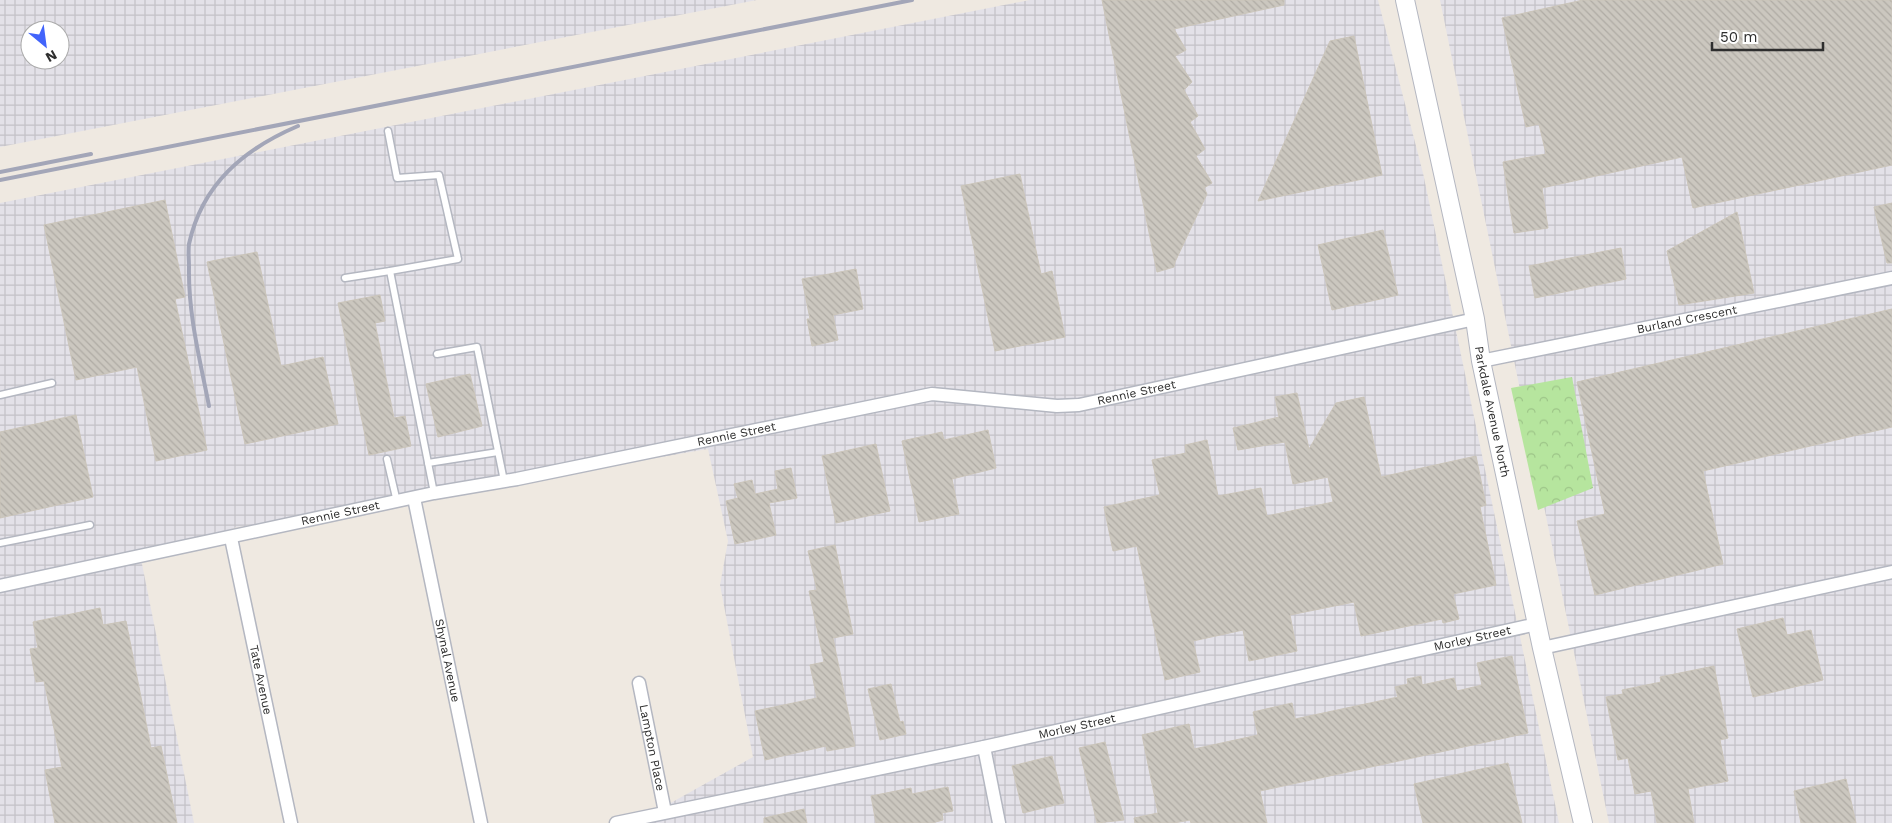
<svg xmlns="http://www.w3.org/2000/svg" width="1892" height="823" font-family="'Work Sans',sans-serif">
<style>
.industrial{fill:url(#industrial-grid);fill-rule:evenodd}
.forest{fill:url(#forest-crowns)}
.building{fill:url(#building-back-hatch);stroke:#cbc5ba}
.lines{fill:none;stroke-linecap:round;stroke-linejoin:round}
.lane-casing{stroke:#b4b7c1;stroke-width:9}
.street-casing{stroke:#b4b7c1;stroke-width:15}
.secondary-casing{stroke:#b4b7c1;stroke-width:20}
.lane{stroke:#fff;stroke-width:6}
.street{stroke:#fff;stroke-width:12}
.secondary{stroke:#fff;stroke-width:18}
.rail{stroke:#a3a6b8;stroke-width:4}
.labels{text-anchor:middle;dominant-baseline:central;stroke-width:4;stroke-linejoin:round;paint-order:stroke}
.street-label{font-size:12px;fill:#2e2e2e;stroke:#fff}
</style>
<defs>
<pattern id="industrial-grid" width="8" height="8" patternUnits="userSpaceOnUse" patternTransform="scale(1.25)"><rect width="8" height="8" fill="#e3e1e8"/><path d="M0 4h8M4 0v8" fill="none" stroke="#c3c1c7"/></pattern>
<pattern id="forest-crowns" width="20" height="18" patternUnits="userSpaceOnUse" patternTransform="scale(1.25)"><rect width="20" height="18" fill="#b6e59e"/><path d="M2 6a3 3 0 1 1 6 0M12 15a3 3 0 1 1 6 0" fill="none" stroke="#9dc588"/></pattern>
<pattern id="building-back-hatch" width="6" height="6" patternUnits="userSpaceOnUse" patternTransform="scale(1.25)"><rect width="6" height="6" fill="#cbc7bf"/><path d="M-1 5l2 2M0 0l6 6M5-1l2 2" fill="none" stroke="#afaba4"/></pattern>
</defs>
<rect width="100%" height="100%" fill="#efe9e1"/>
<!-- industrial -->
<g class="industrial">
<path d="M0 0H757L0 147ZM30 30H60V60H30Z"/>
<polygon points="1030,0 1378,0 1423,173 1559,823 627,823 642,819 753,757 720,585 728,541 708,449 514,482 415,503 237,527 141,559 194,823 0,823 0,203"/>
<polygon points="1440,0 1892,0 1892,823 1609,823"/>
</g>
<!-- forest -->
<polygon class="forest" points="1572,377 1593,488 1538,510 1511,388"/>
<!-- building -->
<g class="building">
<polygon points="1102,0 1284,0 1284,5 1174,29 1186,50 1175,56 1192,82 1184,90 1198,116 1190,122 1205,149 1196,156 1212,183 1204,188 1207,194 1175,262 1174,267 1157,272"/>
<polygon points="1583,0 1892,0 1892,165 1693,208 1682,157 1542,188 1548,228 1514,233 1503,162 1546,154 1539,124 1526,127 1502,18"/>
<polygon points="1354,36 1382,175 1258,201 1330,41"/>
<polygon points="1020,174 1041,274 1052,271 1065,337 995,351 961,186"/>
<polygon points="165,200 185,297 175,299 207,450 156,461 137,367 76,380 44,225"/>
<polygon points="1892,203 1892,263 1887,263 1874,207"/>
<polygon points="1737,212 1754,293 1679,305 1667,251"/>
<polygon points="1383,230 1398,295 1332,310 1318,245"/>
<polygon points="1621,248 1626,279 1535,298 1529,266"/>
<polygon points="257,252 281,366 323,357 338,424 245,444 207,262"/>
<polygon points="856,269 863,309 833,315 838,340 812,346 807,319 810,319 802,279"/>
<polygon points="380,295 385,321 375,323 394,418 405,416 411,446 369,455 338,303"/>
<polygon points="1892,309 1892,427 1703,471 1723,564 1595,595 1577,521 1605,514 1577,382"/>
<polygon points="470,374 482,426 438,437 426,384"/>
<polygon points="1297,393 1309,449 1336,403 1364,397 1381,477 1476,456 1486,505 1480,507 1496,585 1453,594 1459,619 1443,623 1442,619 1361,636 1354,602 1290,615 1297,651 1249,661 1243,630 1193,641 1200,672 1165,680 1137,546 1113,551 1104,507 1160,495 1152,460 1186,453 1185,445 1207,440 1218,496 1261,488 1267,516 1333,502 1328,477 1293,484 1285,442 1238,450 1233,428 1279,417 1275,397"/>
<polygon points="76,415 93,497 0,518 0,432"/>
<polygon points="988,430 996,468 952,479 959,514 919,522 902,441 942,432 944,440"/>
<polygon points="876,444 890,511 836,523 822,456"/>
<polygon points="791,468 797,498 769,503 776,535 735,544 726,501 738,498 734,484 752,480 755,494 778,489 775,471"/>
<polygon points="835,545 853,634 833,638 855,746 827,751 826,746 765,760 755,711 817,698 810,665 824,662 809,591 817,590 808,551"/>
<polygon points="100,608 103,625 126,621 151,748 161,746 177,823 55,823 45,770 62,767 44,681 36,682 30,649 38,648 33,622"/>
<polygon points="1783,618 1787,635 1811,630 1823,680 1753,697 1737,629"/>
<polygon points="1512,656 1528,733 1260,791 1267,823 1191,823 1190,820 1174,823 1135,823 1134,818 1158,813 1142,735 1189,724 1194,749 1258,735 1253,712 1292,703 1295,719 1398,697 1395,687 1408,684 1407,679 1421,676 1422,685 1454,678 1457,691 1482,685 1477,663"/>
<polygon points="1714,666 1728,738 1720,740 1728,781 1688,789 1694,823 1657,823 1651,791 1635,794 1628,758 1618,760 1606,697 1623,694 1622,690 1661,682 1660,677"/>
<polygon points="891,684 900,722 903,721 906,734 880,740 868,689"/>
<polygon points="1105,742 1124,820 1097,823 1079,748"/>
<polygon points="1052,756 1064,803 1023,813 1012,766"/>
<polygon points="1508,763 1522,823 1423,823 1414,784"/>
<polygon points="1846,779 1856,823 1801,823 1794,791"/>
<polygon points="948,787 953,811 942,813 943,820 932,823 876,823 871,796 911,788 912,794"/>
<polygon points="804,809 807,823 764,823 764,818"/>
</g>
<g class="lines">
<!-- lane casing -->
<g class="lane-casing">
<g id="lane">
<polyline points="388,131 397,178 439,175 458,259 390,271 434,493"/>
<polyline points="345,278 390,271"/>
<polyline points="437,354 477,347 504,481"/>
<polyline points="0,395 52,383"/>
<polyline points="387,459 397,502"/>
<polyline points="428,463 498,452"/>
<polyline points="0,543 90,525"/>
</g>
</g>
<!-- street casing -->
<g class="street-casing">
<g id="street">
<path id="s1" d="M1481 361 1892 278"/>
<path id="s2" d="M414 498 481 823"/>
<path id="s3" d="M231 538 291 823"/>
<path id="s4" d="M0 586 434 493 517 479 932 394 1057 406 1079 405 1475 319"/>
<polyline points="1542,648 1892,572"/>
<path id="s5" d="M639 683 665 812"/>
<polyline points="984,747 999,823"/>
<path id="s6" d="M616 823 984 747 1537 624"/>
</g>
</g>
<!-- secondary casing -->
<g class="secondary-casing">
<g id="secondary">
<path id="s7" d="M1405 0 1475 319 1481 361 1542 648 1583 823"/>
</g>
</g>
<!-- lane -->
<use href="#lane" class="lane"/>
<!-- street -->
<use href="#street" class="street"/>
<!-- secondary -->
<use href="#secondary" class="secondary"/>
<!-- rail -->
<g class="rail">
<polyline points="0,172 91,154"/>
<polyline points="0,180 912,0"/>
<path d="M209 406C200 360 188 314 189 267 189 260 188 251 189 244 202 184 244 149 298 126"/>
</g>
</g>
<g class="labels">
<!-- street labels -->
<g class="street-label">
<text stroke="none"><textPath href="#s1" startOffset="210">Burland Crescent</textPath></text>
<text stroke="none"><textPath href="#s4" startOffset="1158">Rennie Street</textPath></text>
<text stroke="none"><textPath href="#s7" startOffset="421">Parkdale Avenue North</textPath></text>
<text stroke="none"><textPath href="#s4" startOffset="752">Rennie Street</textPath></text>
<text stroke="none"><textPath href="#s4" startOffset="348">Rennie Street</textPath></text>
<text stroke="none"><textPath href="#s6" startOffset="876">Morley Street</textPath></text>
<text stroke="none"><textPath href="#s2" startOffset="166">Shynal Avenue</textPath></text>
<text stroke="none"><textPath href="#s3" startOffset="145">Tate Avenue</textPath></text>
<text stroke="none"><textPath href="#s6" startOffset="471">Morley Street</textPath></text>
<text stroke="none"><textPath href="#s5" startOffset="66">Lampton Place</textPath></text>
</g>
</g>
<!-- north arrow -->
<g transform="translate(45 45) rotate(151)"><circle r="24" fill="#ffffff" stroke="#ababab"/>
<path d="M0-4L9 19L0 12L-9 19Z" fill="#4264fb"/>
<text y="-8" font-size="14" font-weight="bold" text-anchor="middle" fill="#2e2e2e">N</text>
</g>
<!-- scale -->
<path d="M1712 42v8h111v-8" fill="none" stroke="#2e2e2e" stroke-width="2.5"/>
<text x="1720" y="42" font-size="15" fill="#2e2e2e" stroke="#ffffff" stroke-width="4" paint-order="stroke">50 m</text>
</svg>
